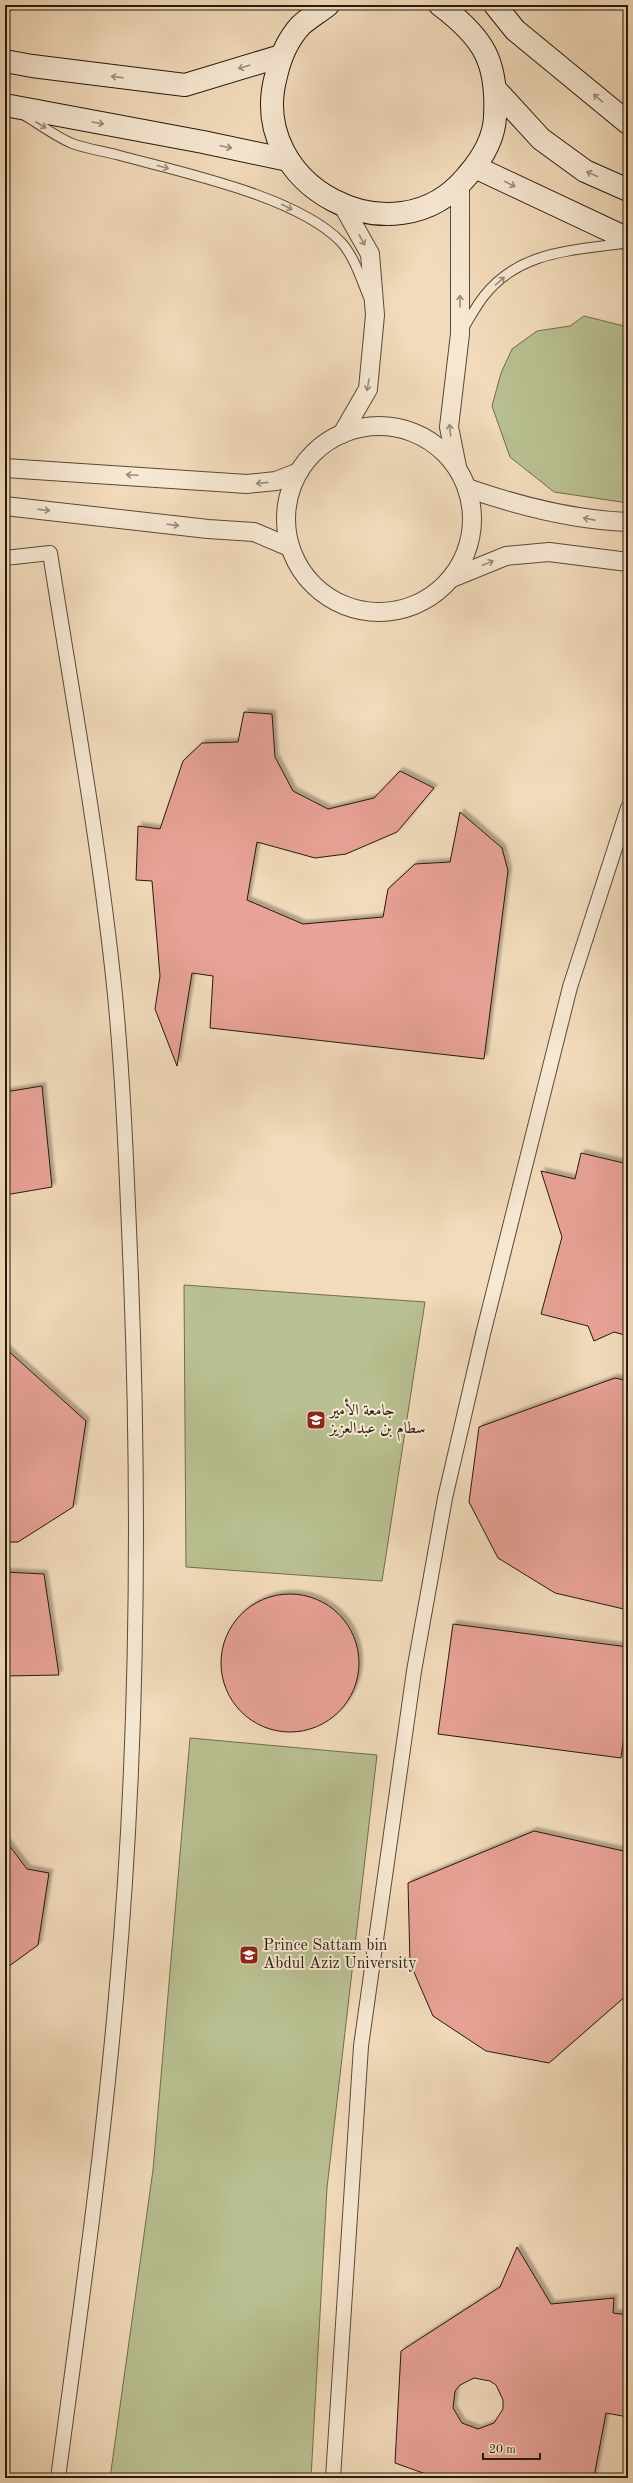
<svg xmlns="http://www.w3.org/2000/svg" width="633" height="2483" font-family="'Old Standard TT',Amiri,serif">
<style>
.green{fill:#b9c091;stroke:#706d4f}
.building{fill:#e8a297;stroke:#261a0d;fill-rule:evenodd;filter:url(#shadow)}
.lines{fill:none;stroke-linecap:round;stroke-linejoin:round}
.service-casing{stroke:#594a38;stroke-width:11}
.pedestrian-casing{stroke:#594a38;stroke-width:16}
.minor-casing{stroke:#594a38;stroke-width:20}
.secondary-casing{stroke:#261a0d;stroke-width:24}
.service{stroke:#f7e8d3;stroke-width:9}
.pedestrian{stroke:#f7e8d3;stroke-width:14}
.minor{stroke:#f7e8d3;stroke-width:18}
.secondary{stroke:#f7e8d3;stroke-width:22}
.oneway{stroke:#998b7a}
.labels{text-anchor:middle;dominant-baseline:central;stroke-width:4;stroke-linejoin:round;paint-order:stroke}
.poi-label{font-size:16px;fill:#261a0d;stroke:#f7e8d3;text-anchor:start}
</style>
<defs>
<filter id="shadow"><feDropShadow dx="3.5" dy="-3.5" stdDeviation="1" flood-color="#0004"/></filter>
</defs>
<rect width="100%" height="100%" fill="#f2dbbb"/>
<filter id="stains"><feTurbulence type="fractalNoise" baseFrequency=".005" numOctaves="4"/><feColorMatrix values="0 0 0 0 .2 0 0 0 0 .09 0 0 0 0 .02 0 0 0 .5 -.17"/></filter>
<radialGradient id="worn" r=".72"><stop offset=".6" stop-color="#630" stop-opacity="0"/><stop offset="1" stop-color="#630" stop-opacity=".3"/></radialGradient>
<!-- green -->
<g class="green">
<polygon points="584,316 628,327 628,503 554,492 510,457 492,406 501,373 512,349 537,331 570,326"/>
<polygon points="184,1285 425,1302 382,1581 186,1567"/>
<polygon points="190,1738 377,1755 327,2188 311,2478 110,2478 153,2170"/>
</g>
<!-- building -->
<g class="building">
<polygon points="244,712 272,714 275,757 293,791 328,809 374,798 400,771 434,788 397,832 346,854 315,858 257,842 247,900 303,924 383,917 388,889 415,864 450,862 460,812 502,848 508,871 484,1059 210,1028 213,976 192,973 177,1066 155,1009 160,976 152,881 136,880 138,826 160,829 183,761 202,743 238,742"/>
<polygon points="42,1086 52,1187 5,1195 5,1092"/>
<polygon points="581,1153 628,1164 628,1336 614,1332 594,1341 588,1326 541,1314 562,1237 541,1171 575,1179"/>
<polygon points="5,1348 86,1421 73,1507 18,1542 5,1542"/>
<polygon points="615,1378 628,1381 628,1610 555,1593 498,1558 469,1502 479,1427"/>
<polygon points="5,1572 44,1574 59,1675 5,1676"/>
<circle cx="290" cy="1663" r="69"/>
<polygon points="453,1624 628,1647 628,1705 621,1758 438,1734"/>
<polygon points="534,1831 628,1852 628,1994 549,2063 486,2051 433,2016 410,1963 408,1883"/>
<polygon points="5,1840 27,1869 49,1873 38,1945 5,1969"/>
<path d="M517 2247 551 2304 614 2298 613 2313 628 2315V2313V2417L606 2413 594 2477 437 2478 395 2463 401 2351 500 2287ZM474 2378 490 2381 496 2385 503 2400V2409L494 2423 478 2429 462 2423 453 2408 455 2391 460 2385Z"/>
</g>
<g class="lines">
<!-- service casing -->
<g class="service-casing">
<g id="service">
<path d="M24 115C39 124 55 136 71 143 86 149 103 151 118 155 180 172 297 196 341 242 354 256 361 279 368 296"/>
<path d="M463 329C470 318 476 306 484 296 520 250 573 251 625 243"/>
</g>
</g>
<!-- pedestrian casing -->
<g class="pedestrian-casing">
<g id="pedestrian">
<path d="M5 558 50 553C73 700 100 847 115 995 124 1089 127 1183 131 1277 140 1513 138 1749 117 1986 103 2150 80 2314 58 2478"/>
<polyline points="333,2478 361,2046 414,1671 445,1498 483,1334 570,987 628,808"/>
</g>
</g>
<!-- minor casing -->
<g class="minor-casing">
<g id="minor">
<circle cx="379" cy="519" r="93"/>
<polyline points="342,434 368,389 375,315 370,254 343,206"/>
<polyline points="457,467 449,427 460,334 460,185"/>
<polyline points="5,468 247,484 276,481 299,472"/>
<path d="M467 488C519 506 573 520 628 522"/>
<polyline points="5,506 208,529 254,532 287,546"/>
<polyline points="452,578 506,556 549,552 628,562"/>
</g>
</g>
<!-- secondary casing -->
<g class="secondary-casing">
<g id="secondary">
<path d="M328 5C319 12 309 18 301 25 288 39 280 58 276 76 246 186 395 264 467 176 481 160 494 139 495 117 498 62 484 38 440 5"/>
<polyline points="495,5 515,30 628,123"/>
<polyline points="5,61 32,66 185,85 281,56"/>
<polyline points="496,90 541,139 585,171 628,190"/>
<polyline points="5,105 203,142 288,160"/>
<polyline points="475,167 628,239"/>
</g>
</g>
<!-- service -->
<use href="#service" class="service"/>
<!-- pedestrian -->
<use href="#pedestrian" class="pedestrian"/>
<!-- minor -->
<use href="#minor" class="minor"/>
<!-- secondary -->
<use href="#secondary" class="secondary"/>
</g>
<!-- one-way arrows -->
<defs><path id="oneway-shaft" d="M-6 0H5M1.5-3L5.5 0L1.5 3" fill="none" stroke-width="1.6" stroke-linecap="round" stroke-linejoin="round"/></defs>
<g class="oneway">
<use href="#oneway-shaft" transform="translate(244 67) rotate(163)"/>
<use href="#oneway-shaft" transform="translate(117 77) rotate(-173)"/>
<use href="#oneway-shaft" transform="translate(598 98) rotate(-140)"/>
<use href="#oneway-shaft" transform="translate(98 123) rotate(10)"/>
<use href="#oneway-shaft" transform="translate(41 125) rotate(30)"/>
<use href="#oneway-shaft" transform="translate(226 147) rotate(12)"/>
<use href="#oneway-shaft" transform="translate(163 167) rotate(15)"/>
<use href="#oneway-shaft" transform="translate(592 174) rotate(-156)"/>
<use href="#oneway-shaft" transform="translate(510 184) rotate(26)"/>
<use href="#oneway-shaft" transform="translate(287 207) rotate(27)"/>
<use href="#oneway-shaft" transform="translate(362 240) rotate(61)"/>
<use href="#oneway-shaft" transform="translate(500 281) rotate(-42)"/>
<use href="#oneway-shaft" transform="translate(460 301) rotate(-90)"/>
<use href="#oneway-shaft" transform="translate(368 385) rotate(100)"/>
<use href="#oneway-shaft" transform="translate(450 430) rotate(-97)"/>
<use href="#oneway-shaft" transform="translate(132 475) rotate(-177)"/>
<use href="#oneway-shaft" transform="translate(262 483) rotate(174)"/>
<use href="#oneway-shaft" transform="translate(44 510) rotate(7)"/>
<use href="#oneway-shaft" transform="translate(589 519) rotate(-169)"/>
<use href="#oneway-shaft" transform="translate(173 525) rotate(7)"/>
<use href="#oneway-shaft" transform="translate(488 563) rotate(-22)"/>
</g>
<!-- icons -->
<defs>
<g id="university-square" transform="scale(1)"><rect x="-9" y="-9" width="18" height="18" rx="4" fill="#8f2418" stroke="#f7e8d3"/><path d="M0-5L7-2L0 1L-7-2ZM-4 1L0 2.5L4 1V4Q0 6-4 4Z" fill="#fff"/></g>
</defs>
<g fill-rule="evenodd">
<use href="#university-square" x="316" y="1420"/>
<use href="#university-square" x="249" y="1955"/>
</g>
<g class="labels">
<!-- poi labels -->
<g class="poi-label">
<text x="330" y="1411">جامعة الأمير<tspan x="330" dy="18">سطام بن عبدالعزيز</tspan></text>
<text x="263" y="1946">Prince Sattam bin<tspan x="263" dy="18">Abdul Aziz University</tspan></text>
</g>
</g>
<!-- margin -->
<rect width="633" height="2483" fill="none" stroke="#f2dbbb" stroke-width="20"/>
<rect x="6" y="6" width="621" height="2471" fill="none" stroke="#261a0d" stroke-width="2"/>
<rect x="10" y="10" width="613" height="2463" fill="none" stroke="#261a0d"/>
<!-- scale -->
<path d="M483 2453v6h57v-6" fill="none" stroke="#261a0d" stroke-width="2"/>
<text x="489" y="2453" font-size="12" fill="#261a0d" stroke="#f7e8d3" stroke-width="3" paint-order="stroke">20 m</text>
<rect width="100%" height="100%" filter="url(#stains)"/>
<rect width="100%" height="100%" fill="url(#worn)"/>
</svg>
